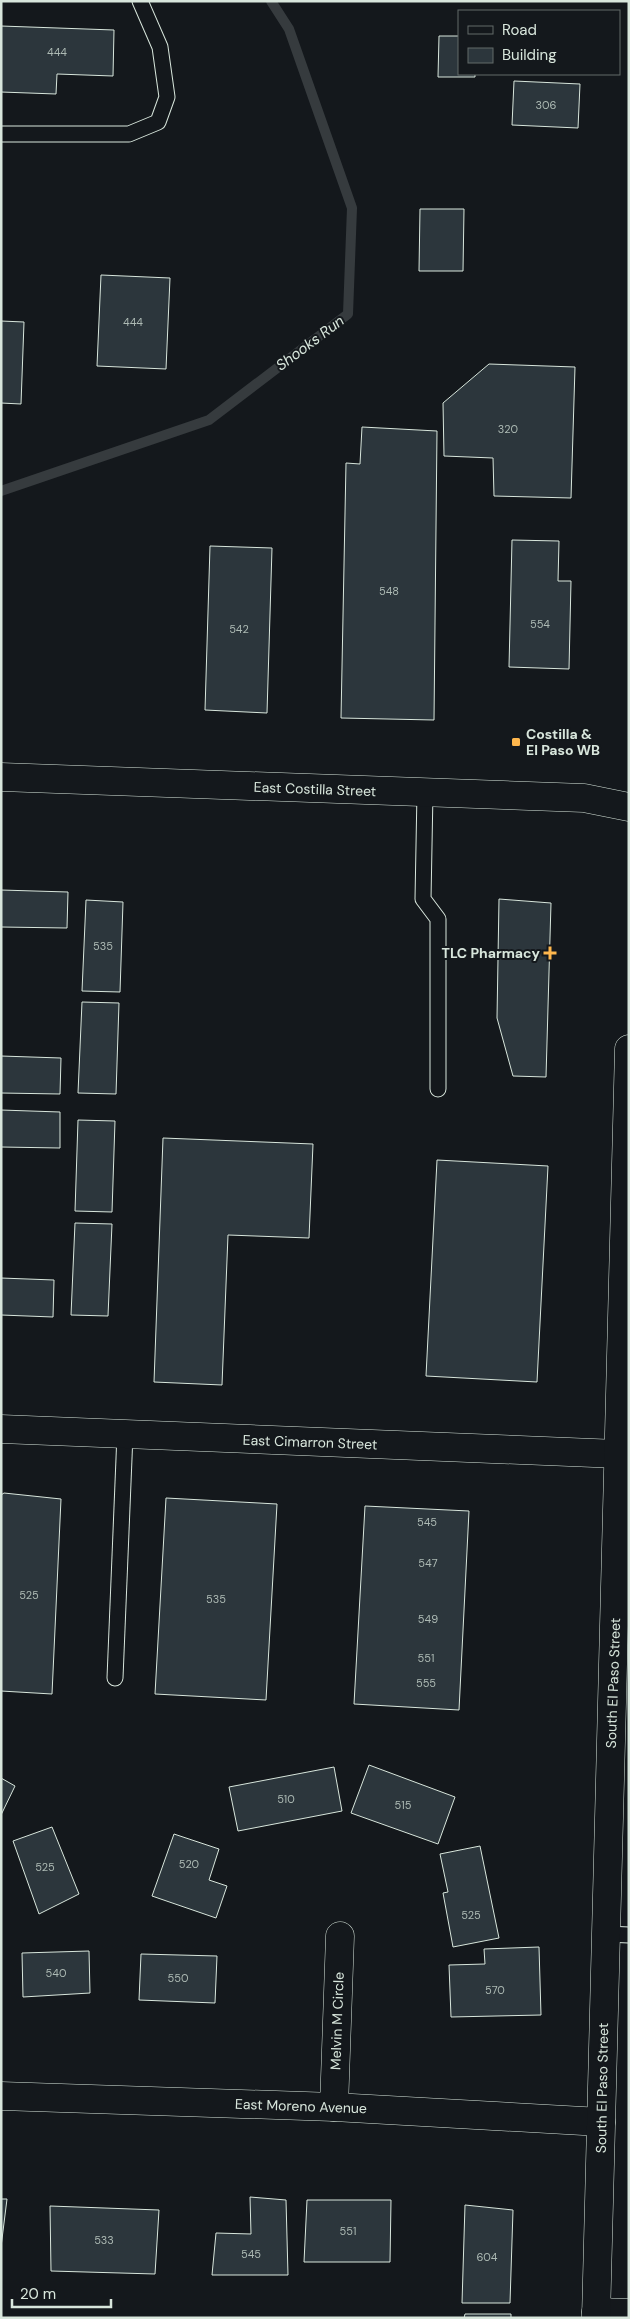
<svg xmlns="http://www.w3.org/2000/svg" width="630" height="2319" font-family="'DM Sans',sans-serif">
<style>
.lines{fill:none;stroke-linecap:round;stroke-linejoin:round}
.stream{stroke:#363b3e;stroke-width:10}
.building{fill:#2c363c;stroke:#d8e6dc}
.lane-casing{stroke:#d8e6dc;stroke-width:17}
.street-casing{stroke:#d8e6dc;stroke-width:29}
.secondary-casing{stroke:#d8e6dc;stroke-width:29}
.lane{stroke:#14181c;stroke-width:15}
.street{stroke:#14181c;stroke-width:28}
.secondary{stroke:#14181c;stroke-width:28}
.poi-dot{fill:#ffb74d;stroke:#14181c;stroke-width:2}
.labels{text-anchor:middle;dominant-baseline:central;stroke-width:4;stroke-linejoin:round;paint-order:stroke}
.number-label{font-size:11px;fill:#adbab4}
.poi-label{font-size:14px;font-weight:bold;fill:#d8e6dc;stroke:#14181c;text-anchor:start}
.street-label{font-size:14px;fill:#d8e6dc;stroke:#14181c}
.water-label{font-size:15px;font-style:italic;fill:#d8e6dc;stroke:#14181c}
</style>
<rect width="100%" height="100%" fill="#14181c"/>
<g class="lines">
<!-- stream -->
<polyline class="stream" points="1,491 209,420 348,314 352,208 289,29 271,1"/>
</g>
<!-- building -->
<g class="building">
<polygon points="1,26 114,30 113,76 57,74 56,94 1,92"/>
<polygon points="439,36 459,36 459,74 475,74 475,77 438,77"/>
<polygon points="514,81 580,84 578,128 512,125"/>
<polygon points="420,209 464,209 463,271 419,271"/>
<polygon points="101,275 170,278 166,369 97,366"/>
<polygon points="1,321 24,322 21,404 1,403"/>
<polygon points="489,364 575,367 571,498 494,496 493,458 444,456 443,403"/>
<polygon points="362,427 437,431 434,720 341,718 346,463 360,464"/>
<polygon points="512,540 559,541 558,581 571,581 569,669 509,667"/>
<polygon points="210,546 272,548 267,713 205,710"/>
<polygon points="1,890 68,892 67,928 1,927"/>
<polygon points="499,899 551,903 546,1077 513,1076 497,1018"/>
<polygon points="86,900 123,902 120,992 82,991"/>
<polygon points="82,1002 119,1003 116,1094 78,1093"/>
<polygon points="1,1056 61,1058 60,1094 1,1093"/>
<polygon points="1,1110 60,1112 60,1148 1,1147"/>
<polygon points="78,1120 115,1121 112,1212 75,1211"/>
<polygon points="163,1138 313,1144 309,1238 228,1235 222,1385 154,1382"/>
<polygon points="437,1160 548,1166 537,1382 426,1376"/>
<polygon points="75,1223 112,1224 108,1316 71,1315"/>
<polygon points="1,1278 54,1280 53,1317 1,1315"/>
<polygon points="4,1493 61,1499 52,1694 1,1691 1,1495"/>
<polygon points="166,1498 277,1504 266,1700 155,1694"/>
<polygon points="365,1506 469,1511 459,1710 354,1704"/>
<polygon points="369,1765 455,1797 438,1844 351,1813"/>
<polygon points="334,1767 342,1811 238,1831 229,1787"/>
<polygon points="1,1778 15,1786 1,1815"/>
<polygon points="52,1827 79,1894 39,1914 13,1841"/>
<polygon points="174,1834 219,1849 209,1880 227,1886 216,1918 152,1896"/>
<polygon points="480,1846 499,1938 453,1947 443,1893 448,1892 440,1854"/>
<polygon points="539,1947 541,2015 451,2017 449,1965 485,1964 484,1949"/>
<polygon points="89,1951 90,1993 23,1997 22,1953"/>
<polygon points="141,1954 217,1956 215,2003 139,2000"/>
<polygon points="250,2197 286,2200 288,2275 212,2275 216,2233 251,2234"/>
<polygon points="1,2199 7,2199 1,2247"/>
<polygon points="307,2200 391,2200 390,2262 304,2262"/>
<polygon points="465,2205 513,2210 510,2303 462,2303"/>
<polygon points="50,2206 159,2210 155,2274 51,2271"/>
<polygon points="465,2314 511,2314 511,2318 464,2318"/>
</g>
<g class="lines">
<!-- lane casing -->
<g class="lane-casing">
<g id="lane">
<polyline points="1,134 129,134 158,122 167,97 160,47 140,1"/>
<polyline points="425,792 423,899 438,919 438,1089"/>
<polyline points="115,1678 125,1434"/>
<polyline points="606,1934 629,1935"/>
</g>
</g>
<!-- street casing -->
<g class="street-casing">
<g id="street">
<polyline points="1,1429 618,1454"/>
<polyline points="1,2096 334,2107 601,2122"/>
<polyline points="334,2107 340,1936"/>
<polyline points="596,2312 629,2313"/>
<polyline points="596,2318 629,1049"/>
</g>
</g>
<!-- secondary casing -->
<g class="secondary-casing">
<polyline id="secondary" points="1,777 584,798 629,807"/>
</g>
<!-- lane -->
<use href="#lane" class="lane"/>
<!-- street -->
<use href="#street" class="street"/>
<!-- secondary -->
<use href="#secondary" class="secondary"/>
</g>
<!-- markers -->
<g class="poi-dot">
<rect x="511" y="737" width="10" height="10" rx="2.5"/>
<path d="M547.5 945.5h5v5h5v5h-5v5h-5v-5h-5v-5h5z"/>
</g>
<g class="labels">
<!-- number labels -->
<g class="number-label">
<text x="57" y="52">444</text>
<text x="546" y="105">306</text>
<text x="133" y="322">444</text>
<text x="508" y="429">320</text>
<text x="389" y="591">548</text>
<text x="540" y="624">554</text>
<text x="239" y="629">542</text>
<text x="103" y="946">535</text>
<text x="427" y="1522">545</text>
<text x="428" y="1563">547</text>
<text x="29" y="1595">525</text>
<text x="216" y="1599">535</text>
<text x="428" y="1619">549</text>
<text x="426" y="1658">551</text>
<text x="426" y="1683">555</text>
<text x="286" y="1799">510</text>
<text x="403" y="1805">515</text>
<text x="189" y="1864">520</text>
<text x="45" y="1867">525</text>
<text x="471" y="1915">525</text>
<text x="56" y="1973">540</text>
<text x="178" y="1978">550</text>
<text x="495" y="1990">570</text>
<text x="348" y="2231">551</text>
<text x="104" y="2240">533</text>
<text x="251" y="2254">545</text>
<text x="487" y="2257">604</text>
</g>
<!-- poi labels -->
<g class="poi-label">
<text x="526" y="734">Costilla &amp;<tspan x="526" dy="16">El Paso WB</tspan></text>
<text x="540" y="953" text-anchor="end">TLC Pharmacy</text>
</g>
<!-- street labels -->
<g class="street-label">
<text transform="translate(315 789) rotate(2)">East Costilla Street</text>
<text transform="translate(310 1442) rotate(2)">East Cimarron Street</text>
<text transform="translate(613 1683) rotate(-88)">South El Paso Street</text>
<text transform="translate(337 2021) rotate(-88)">Melvin M Circle</text>
<text transform="translate(602 2088) rotate(-89)">South El Paso Street</text>
<text transform="translate(301 2106) rotate(2)">East Moreno Avenue</text>
</g>
<!-- water labels -->
<g class="water-label">
<text transform="translate(310 343) rotate(-37)">Shooks Run</text>
</g>
</g>
<!-- border -->
<rect width="630" height="2319" fill="none" stroke="#d8e6dc" stroke-width="5"/>
<!-- legend -->
<rect x="458" y="10" width="162" height="65" fill="#14181c" stroke="#626a69"/>
<rect x="468" y="26" width="25" height="8" fill="#14181c" stroke="#626a69"/>
<text x="502" y="35" font-size="15" fill="#d8e6dc">Road</text>
<rect x="468" y="48" width="25" height="15" fill="#2c363c" stroke="#626a69"/>
<text x="502" y="60" font-size="15" fill="#d8e6dc">Building</text>
<!-- scale -->
<path d="M12 2299v8h99v-8" fill="none" stroke="#d8e6dc" stroke-width="2.5"/>
<text x="20" y="2299" font-size="15" fill="#d8e6dc" stroke="#14181c" stroke-width="4" paint-order="stroke">20 m</text>
</svg>
